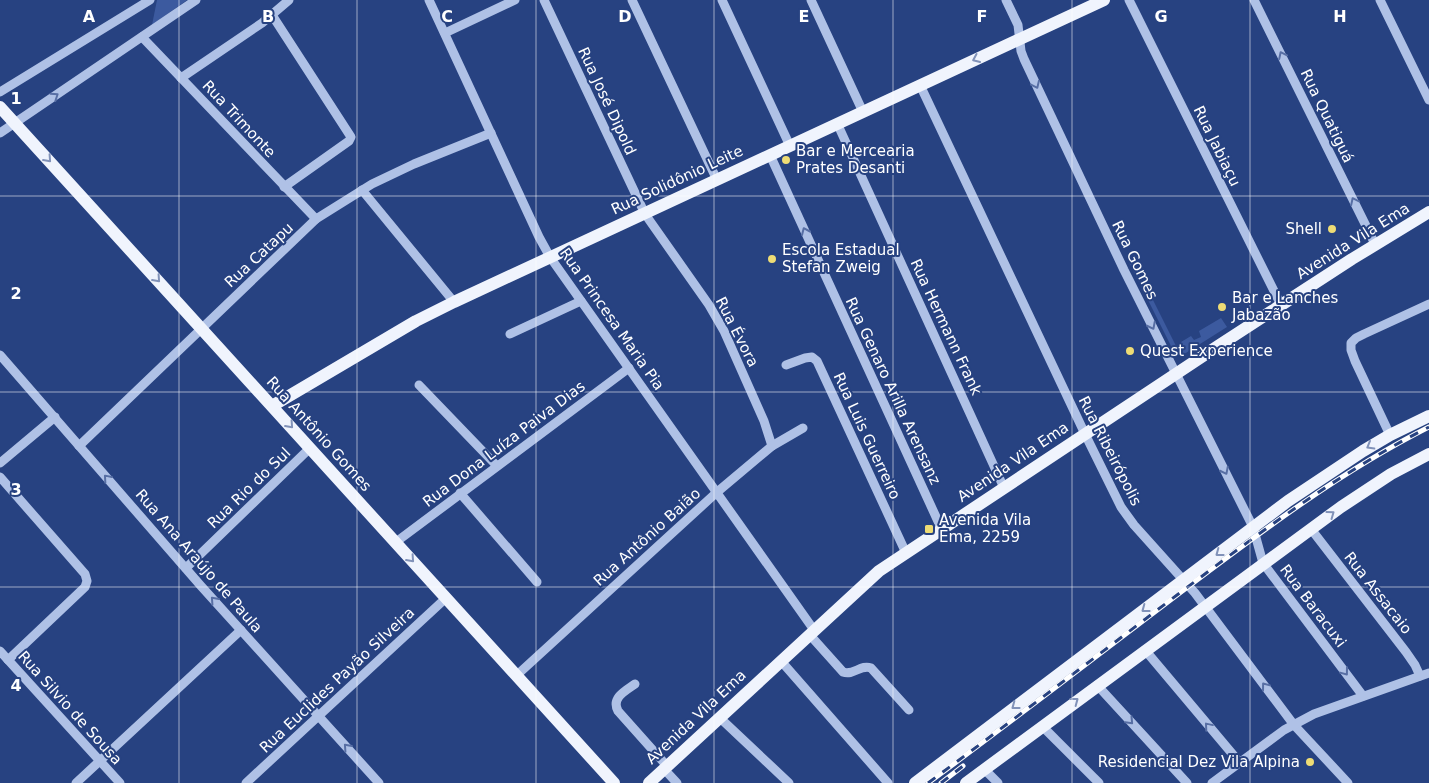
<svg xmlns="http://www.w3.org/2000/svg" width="1429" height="783" font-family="'DejaVu Sans',sans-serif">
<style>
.green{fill:#3c5a9f}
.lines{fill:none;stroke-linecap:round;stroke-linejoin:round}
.minor{stroke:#afc1e6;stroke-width:9}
.major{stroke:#f0f4fd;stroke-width:12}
.rail-casing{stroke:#fff;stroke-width:5}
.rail{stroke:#274281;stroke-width:3;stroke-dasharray:9;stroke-linecap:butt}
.oneway{stroke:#576ea4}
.oneway2{stroke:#8192b9}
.grid{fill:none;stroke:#fff;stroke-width:1;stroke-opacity:0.55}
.poi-dot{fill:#eedc75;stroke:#274281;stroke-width:2}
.labels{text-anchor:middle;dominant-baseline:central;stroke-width:4;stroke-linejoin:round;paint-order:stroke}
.street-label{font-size:15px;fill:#fff;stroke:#274281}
.poi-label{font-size:15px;fill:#fff;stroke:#274281;text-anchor:start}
.grid-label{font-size:16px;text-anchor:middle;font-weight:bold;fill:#fff;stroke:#274281;stroke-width:4;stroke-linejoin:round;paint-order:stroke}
</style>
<rect width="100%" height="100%" fill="#274281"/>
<!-- green -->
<g class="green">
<polygon points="157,0 187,0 152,25"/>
<polygon points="1130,254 1178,350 1183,347 1181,342 1191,336 1194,340 1201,337 1199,331 1221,318 1227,327 1181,356 1176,356 1126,256"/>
</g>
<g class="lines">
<!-- minor -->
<g class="minor">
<polyline points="429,0 539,237 550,257 814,630"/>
<polyline points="544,0 645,214 709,305 724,331 764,421 772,446"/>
<polyline points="632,0 717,180"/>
<polyline points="722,0 790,146"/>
<polyline points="811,0 863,112"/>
<polyline points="1006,0 1018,25 1021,51 1024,59 1124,270 1253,527 1263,563 1363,696"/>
<polyline points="1129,0 1281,305"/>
<polyline points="1254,0 1375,244"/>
<polyline points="1380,0 1429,100"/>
<polyline points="272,15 351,137 349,141 284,187"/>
<polyline points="445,33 515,0"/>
<polyline points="142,37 316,219"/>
<polyline points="181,78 262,23 289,0"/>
<polyline points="920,85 1085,434 1121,507 1134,525 1195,593 1294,725 1348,783"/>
<polyline points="0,92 150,0"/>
<polyline points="837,123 1004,488"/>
<polyline points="0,133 196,0"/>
<polyline points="770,155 942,530"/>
<polyline points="362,190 454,302"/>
<polyline points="510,334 581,301"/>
<polyline points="0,355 201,586 379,783"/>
<polyline points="786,365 805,358 812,357 817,361 906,553"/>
<polyline points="419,385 497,466"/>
<polyline points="1390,435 1355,361 1351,350 1351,343 1356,338 1364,334 1429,304"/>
<polyline points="79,446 316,219 372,184 414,164 491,133"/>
<polyline points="0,463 55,417"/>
<polyline points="0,477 85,574 87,581 85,587 8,660"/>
<polyline points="460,493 537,582"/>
<polyline points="1311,529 1406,652 1415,665 1420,676"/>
<polyline points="396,542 629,368"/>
<polyline points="186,568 310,448"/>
<path d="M809 634 843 672C853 676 861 664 871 668L909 710"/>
<polyline points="1145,650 1240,763"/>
<polyline points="0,651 120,783"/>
<polyline points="781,661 888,783"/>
<polyline points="517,675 716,493 772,446 803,428"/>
<path d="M635 684C625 691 611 698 618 711L667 766"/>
<polyline points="1097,685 1187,783"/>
<polyline points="720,718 789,783"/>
<polyline points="1042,726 1099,783"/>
<polyline points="664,769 677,783"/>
<polyline points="984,769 998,783"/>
<polyline points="76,783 241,630"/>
<polyline points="246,783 446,598"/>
<polyline points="1212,783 1284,730 1314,714 1429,673"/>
</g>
<!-- major -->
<g class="major">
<polyline points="0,107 614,783"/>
<polyline points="272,406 416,321 454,302 1104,0"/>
<polyline points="649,783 879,571 1218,346 1352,259 1429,212"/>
<polyline points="915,783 1288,501 1363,451 1390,435 1429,416"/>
<polyline points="966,783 1341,507 1391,474 1429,454"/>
</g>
<!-- rail casing -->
<g class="rail-casing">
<g id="rail">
<path d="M928 783C1012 721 1094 658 1177 595 1258 534 1338 473 1429 427"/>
<polyline points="941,783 963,766"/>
</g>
</g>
<!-- rail -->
<use href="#rail" class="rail"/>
</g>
<!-- one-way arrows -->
<defs><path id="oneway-chevron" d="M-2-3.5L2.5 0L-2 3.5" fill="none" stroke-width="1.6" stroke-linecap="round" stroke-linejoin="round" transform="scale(1.25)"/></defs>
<g class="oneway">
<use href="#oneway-chevron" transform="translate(1282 55) rotate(-116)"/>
<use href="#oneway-chevron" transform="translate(1036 85) rotate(65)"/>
<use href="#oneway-chevron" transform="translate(55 96) rotate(-34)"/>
<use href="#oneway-chevron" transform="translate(1354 201) rotate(-116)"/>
<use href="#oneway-chevron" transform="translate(805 231) rotate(-114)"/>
<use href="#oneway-chevron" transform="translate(1152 326) rotate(63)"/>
<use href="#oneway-chevron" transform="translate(1225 471) rotate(63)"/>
<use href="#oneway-chevron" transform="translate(107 478) rotate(-131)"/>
<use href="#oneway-chevron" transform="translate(214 600) rotate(-132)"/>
<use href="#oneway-chevron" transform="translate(1345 672) rotate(53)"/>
<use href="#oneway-chevron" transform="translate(1265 686) rotate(-127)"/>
<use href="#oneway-chevron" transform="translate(1130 721) rotate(47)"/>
<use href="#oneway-chevron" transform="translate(1208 726) rotate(-130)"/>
<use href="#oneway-chevron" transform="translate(347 747) rotate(-132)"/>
</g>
<g class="oneway2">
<use href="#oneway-chevron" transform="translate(976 59) rotate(156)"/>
<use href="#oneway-chevron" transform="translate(48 159) rotate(48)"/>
<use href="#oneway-chevron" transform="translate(157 279) rotate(48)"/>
<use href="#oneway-chevron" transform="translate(290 425) rotate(48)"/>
<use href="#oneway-chevron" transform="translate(1370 446) rotate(150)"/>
<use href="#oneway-chevron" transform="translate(1331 514) rotate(-36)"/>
<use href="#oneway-chevron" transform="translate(1219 553) rotate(143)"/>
<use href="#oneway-chevron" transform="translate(411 559) rotate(48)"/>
<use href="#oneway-chevron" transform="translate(1145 609) rotate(143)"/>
<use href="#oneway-chevron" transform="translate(1075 701) rotate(-37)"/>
<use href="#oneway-chevron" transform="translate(1015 706) rotate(143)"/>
</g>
<!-- grid -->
<path class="grid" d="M179 0V783M357 0V783M536 0V783M714 0V783M893 0V783M1072 0V783M1250 0V783M0 196H1429M0 392H1429M0 587H1429"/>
<!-- markers -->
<g class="poi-dot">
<circle cx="786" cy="160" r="5"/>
<circle cx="1332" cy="229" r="5"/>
<circle cx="772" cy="259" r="5"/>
<circle cx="1222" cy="307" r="5"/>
<circle cx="1130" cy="351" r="5"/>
<rect x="924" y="524" width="10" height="10" rx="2.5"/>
<circle cx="1310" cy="762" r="5"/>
</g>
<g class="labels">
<!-- street labels -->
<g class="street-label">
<text transform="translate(607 101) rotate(65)">Rua José Dipold</text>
<text transform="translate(1327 116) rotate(64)">Rua Quatiguá</text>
<text transform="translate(239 119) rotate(47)">Rua Trimonte</text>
<text transform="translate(1217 146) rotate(64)">Rua Jabiaçu</text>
<text transform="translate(677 180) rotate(-25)">Rua Solidônio Leite</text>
<text transform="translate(1353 241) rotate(-32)">Avenida Vila Ema</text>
<text transform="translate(259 255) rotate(-43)">Rua Catapu</text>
<text transform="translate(1135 260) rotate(64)">Rua Gomes</text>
<text transform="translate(612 319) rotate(55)">Rua Princesa Maria Pia</text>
<text transform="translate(946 327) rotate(65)">Rua Hermann Frank</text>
<text transform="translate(737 332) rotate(63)">Rua Évora</text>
<text transform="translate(893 391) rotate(65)">Rua Genaro Arilla Arensanz</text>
<text transform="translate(319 434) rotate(48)">Rua Antônio Gomes</text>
<text transform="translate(867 436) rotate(65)">Rua Luis Guerreiro</text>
<text transform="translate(504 444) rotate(-37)">Rua Dona Luíza Paiva Dias</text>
<text transform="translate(1110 451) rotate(63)">Rua Ribeirópolis</text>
<text transform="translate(1013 462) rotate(-34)">Avenida Vila Ema</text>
<text transform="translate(249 488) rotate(-44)">Rua Rio do Sul</text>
<text transform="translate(647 537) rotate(-42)">Rua Antônio Baião</text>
<text transform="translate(199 561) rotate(49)">Rua Ana Araújo de Paula</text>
<text transform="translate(1378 593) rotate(52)">Rua Assacaio</text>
<text transform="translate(1313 606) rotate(53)">Rua Baracuxi</text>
<text transform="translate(337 680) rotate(-43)">Rua Euclides Payão Silveira</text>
<text transform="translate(70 708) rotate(48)">Rua Silvio de Sousa</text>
<text transform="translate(696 717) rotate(-43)">Avenida Vila Ema</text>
</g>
<!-- poi labels -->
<g class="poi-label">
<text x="796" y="151">Bar e Mercearia<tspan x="796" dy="17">Prates Desanti</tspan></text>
<text x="1322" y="229" text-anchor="end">Shell</text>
<text x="782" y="250">Escola Estadual<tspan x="782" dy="17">Stefan Zweig</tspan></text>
<text x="1232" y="298">Bar e Lanches<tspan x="1232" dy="17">Jabazão</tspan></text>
<text x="1140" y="351">Quest Experience</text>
<text x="939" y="520">Avenida Vila<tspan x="939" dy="17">Ema, 2259</tspan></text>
<text x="1300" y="762" text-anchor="end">Residencial Dez Vila Alpina</text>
</g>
</g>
<g class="grid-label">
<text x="89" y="22">A</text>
<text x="268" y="22">B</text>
<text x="447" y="22">C</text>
<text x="625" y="22">D</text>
<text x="804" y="22">E</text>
<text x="982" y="22">F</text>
<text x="1161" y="22">G</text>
<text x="1340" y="22">H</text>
<text x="16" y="104">1</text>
<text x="16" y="299">2</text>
<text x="16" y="495">3</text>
<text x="16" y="691">4</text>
</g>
</svg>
